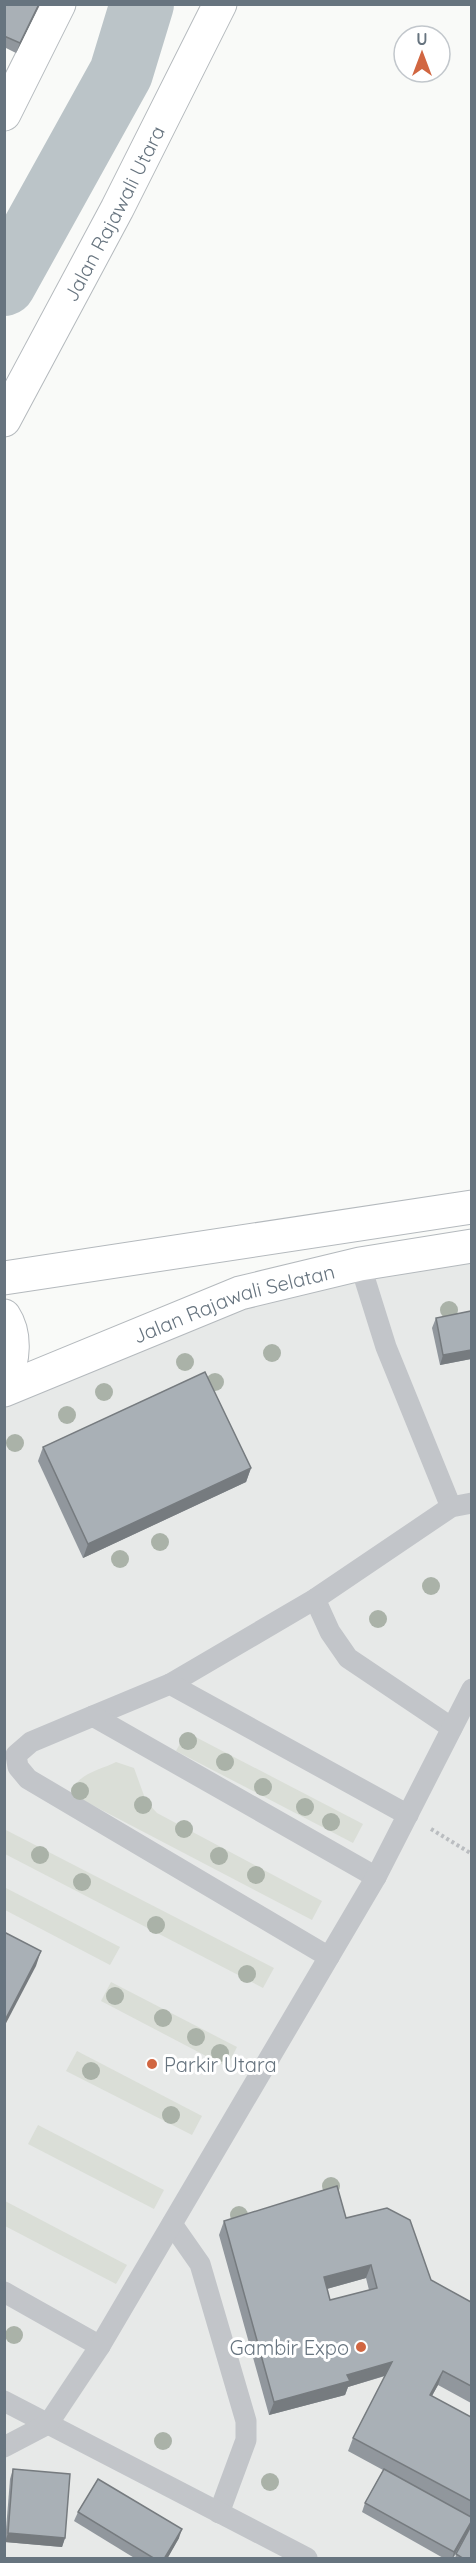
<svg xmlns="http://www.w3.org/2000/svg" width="476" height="2563" font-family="Quicksand,sans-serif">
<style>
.built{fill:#e7e9e8}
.green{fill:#daded7}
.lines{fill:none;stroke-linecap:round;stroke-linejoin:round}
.river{stroke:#bbc4c8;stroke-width:64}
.secondary-casing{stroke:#b4b9bd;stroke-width:35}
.path{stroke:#babdc0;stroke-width:4;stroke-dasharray:3 3;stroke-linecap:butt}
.lane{stroke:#c2c5c9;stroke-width:21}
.secondary{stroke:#fff;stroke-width:33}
.tree{fill:#aab2a8}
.wall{fill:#91979d;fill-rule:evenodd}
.shaded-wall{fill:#767b7f}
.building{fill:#a9b0b6;stroke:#767b7f;stroke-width:1.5;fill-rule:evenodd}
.poi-dot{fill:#d16641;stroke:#fff;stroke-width:2}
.labels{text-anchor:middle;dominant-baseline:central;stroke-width:6;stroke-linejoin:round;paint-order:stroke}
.street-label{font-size:20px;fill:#67747f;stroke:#fff}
.poi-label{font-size:20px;fill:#67747f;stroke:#fff;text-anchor:start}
</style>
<rect width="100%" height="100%" fill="#f9faf8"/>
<!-- built -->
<polygon class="built" points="471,1246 471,2558 5,2558 5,1390 240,1293"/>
<!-- green -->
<g class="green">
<polygon points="186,1732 363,1824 353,1843 176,1751"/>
<path d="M116 1762 134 1768 146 1801 157 1813 322 1901 312 1920 73 1795C73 1774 101 1770 116 1762Z"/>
<polygon points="4,1829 274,1968 263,1988 5,1854"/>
<polygon points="4,1887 120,1947 110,1965 5,1910"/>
<polygon points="111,1982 237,2047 227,2067 101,2001"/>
<polygon points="77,2051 202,2116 192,2135 66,2071"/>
<polygon points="38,2125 164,2190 154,2209 28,2144"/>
<polygon points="5,2201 127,2265 116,2284 5,2226"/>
</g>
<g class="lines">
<!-- river -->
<polyline class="river" points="4,284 121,73 142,4"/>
<!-- secondary casing -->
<g class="secondary-casing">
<g id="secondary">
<polyline points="4,114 59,4"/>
<path id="s1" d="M4 420 117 209 220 4"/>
<polyline points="4,1278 472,1207"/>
<path d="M4 1316C16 1334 14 1361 4 1380"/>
<path id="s2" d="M4 1390 240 1293 360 1264 472 1246"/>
</g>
</g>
<!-- path -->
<polyline class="path" points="431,1829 472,1854"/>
<!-- lane -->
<g class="lane">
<polyline points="360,1264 386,1347 451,1507"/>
<polyline points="315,1599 330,1632 348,1658 452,1728"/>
<polyline points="170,1684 315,1599 451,1507 472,1503"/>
<polyline points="93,1716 170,1684 408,1815"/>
<polyline points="329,1957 28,1779 18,1767 16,1755 31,1742 93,1716 376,1877"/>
<polyline points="172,2224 200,2264 246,2421 246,2440 219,2513"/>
<polyline points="4,2292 100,2346"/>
<polyline points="4,2401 307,2558"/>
<polyline points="4,2447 48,2424 100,2346 376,1877 472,1689"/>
</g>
<!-- secondary -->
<use href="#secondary" class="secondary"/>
</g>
<!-- trees -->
<g class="tree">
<circle cx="449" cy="1310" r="9"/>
<circle cx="272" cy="1353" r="9"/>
<circle cx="185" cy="1362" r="9"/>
<circle cx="215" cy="1382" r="9"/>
<circle cx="104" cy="1392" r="9"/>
<circle cx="67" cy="1415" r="9"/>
<circle cx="15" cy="1443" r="9"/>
<circle cx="160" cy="1542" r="9"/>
<circle cx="120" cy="1559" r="9"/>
<circle cx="431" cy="1586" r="9"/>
<circle cx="378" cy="1619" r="9"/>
<circle cx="188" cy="1741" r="9"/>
<circle cx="225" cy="1762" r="9"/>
<circle cx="263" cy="1787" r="9"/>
<circle cx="80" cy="1791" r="9"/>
<circle cx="143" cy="1805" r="9"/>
<circle cx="305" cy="1807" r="9"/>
<circle cx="331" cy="1822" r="9"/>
<circle cx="184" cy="1829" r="9"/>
<circle cx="40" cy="1855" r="9"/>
<circle cx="219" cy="1856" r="9"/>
<circle cx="256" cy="1875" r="9"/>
<circle cx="82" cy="1882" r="9"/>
<circle cx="156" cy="1925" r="9"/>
<circle cx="247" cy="1974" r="9"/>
<circle cx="115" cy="1996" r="9"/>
<circle cx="163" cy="2018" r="9"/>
<circle cx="196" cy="2037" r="9"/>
<circle cx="220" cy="2053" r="9"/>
<circle cx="91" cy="2071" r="9"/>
<circle cx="171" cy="2115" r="9"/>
<circle cx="331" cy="2186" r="9"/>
<circle cx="239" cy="2215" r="9"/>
<circle cx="14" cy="2335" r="9"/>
<circle cx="163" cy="2441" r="9"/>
<circle cx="270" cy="2482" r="9"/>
</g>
<!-- wall -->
<g class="wall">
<polygon points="4,4 40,4 16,53 4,47"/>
<polygon points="471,1311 471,1359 440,1365 432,1328 436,1318"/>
<polygon points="43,1447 251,1468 246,1482 83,1558 38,1461"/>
<path d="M346 2218 431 2280 471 2302V2403L438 2385 432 2396 471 2417V2524L453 2559H445L362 2512 365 2503 383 2470 348 2451 353 2438 385 2376 348 2387 345 2395 269 2415 219 2235 224 2221ZM366 2278 369 2290 330 2300 327 2289Z"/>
<polygon points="13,2469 65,2538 62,2547 5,2542 10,2479"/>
<polygon points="78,2512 179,2538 167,2559 136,2559 74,2521"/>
<polygon points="456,2554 471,2559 455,2559"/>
</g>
<!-- shaded-wall -->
<g class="shaded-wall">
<polygon points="39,4 40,4 16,53 20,43"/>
<polygon points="471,1350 471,1359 440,1365 443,1355"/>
<polygon points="251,1468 246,1482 83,1558 88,1544"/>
<polygon points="41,1951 36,1966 4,2027 4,2022"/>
<polygon points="371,2265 366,2278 319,2291 324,2277"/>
<polygon points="392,2362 387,2375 348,2387 345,2395 269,2415 274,2402 347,2375"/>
<polygon points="443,2371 438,2385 425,2408 430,2395"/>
<polygon points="471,2522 470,2528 452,2559 454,2552"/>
<polygon points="182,2529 179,2538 167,2559 164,2559"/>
<polygon points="8,2533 65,2538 62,2547 5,2542"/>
</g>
<!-- building -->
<g class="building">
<polygon points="4,4 39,4 20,43 4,36"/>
<polygon points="471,1311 471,1350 443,1355 436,1318"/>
<polygon points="205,1372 251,1468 88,1544 43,1447"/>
<polygon points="4,1932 41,1951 4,2022"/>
<path d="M337 2186 346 2218 387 2208 410 2220 431 2280 471 2302V2386L443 2371 430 2395 471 2417V2501L353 2438 392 2362 347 2375 350 2381 274 2402 224 2221ZM371 2265 377 2288 330 2300 324 2277Z"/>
<polygon points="13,2469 70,2474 65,2538 8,2533"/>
<polygon points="384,2469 471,2517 471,2522 454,2552 365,2503"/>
<polygon points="98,2479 182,2529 164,2559 155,2559 78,2512"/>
<polygon points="471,2526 471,2559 464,2559 456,2554"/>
</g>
<!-- markers -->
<g class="poi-dot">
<circle cx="152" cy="2064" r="6"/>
<circle cx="361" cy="2347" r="6"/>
</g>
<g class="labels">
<!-- street labels -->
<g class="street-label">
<text stroke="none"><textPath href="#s1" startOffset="234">Jalan Rajawali Utara</textPath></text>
<text stroke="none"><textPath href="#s2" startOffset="246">Jalan Rajawali Selatan</textPath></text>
</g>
<!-- poi labels -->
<g class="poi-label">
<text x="164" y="2064">Parkir Utara</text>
<text x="349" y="2347" text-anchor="end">Gambir Expo</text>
</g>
</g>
<!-- border -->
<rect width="476" height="2563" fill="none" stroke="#67747f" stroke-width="12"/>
<!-- north arrow -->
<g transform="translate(422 54)"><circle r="28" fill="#ffffff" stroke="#c2c7cc" stroke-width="1.5"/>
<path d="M0-4.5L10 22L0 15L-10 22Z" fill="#d16641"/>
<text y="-9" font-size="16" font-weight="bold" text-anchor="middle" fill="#67747f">U</text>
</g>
</svg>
